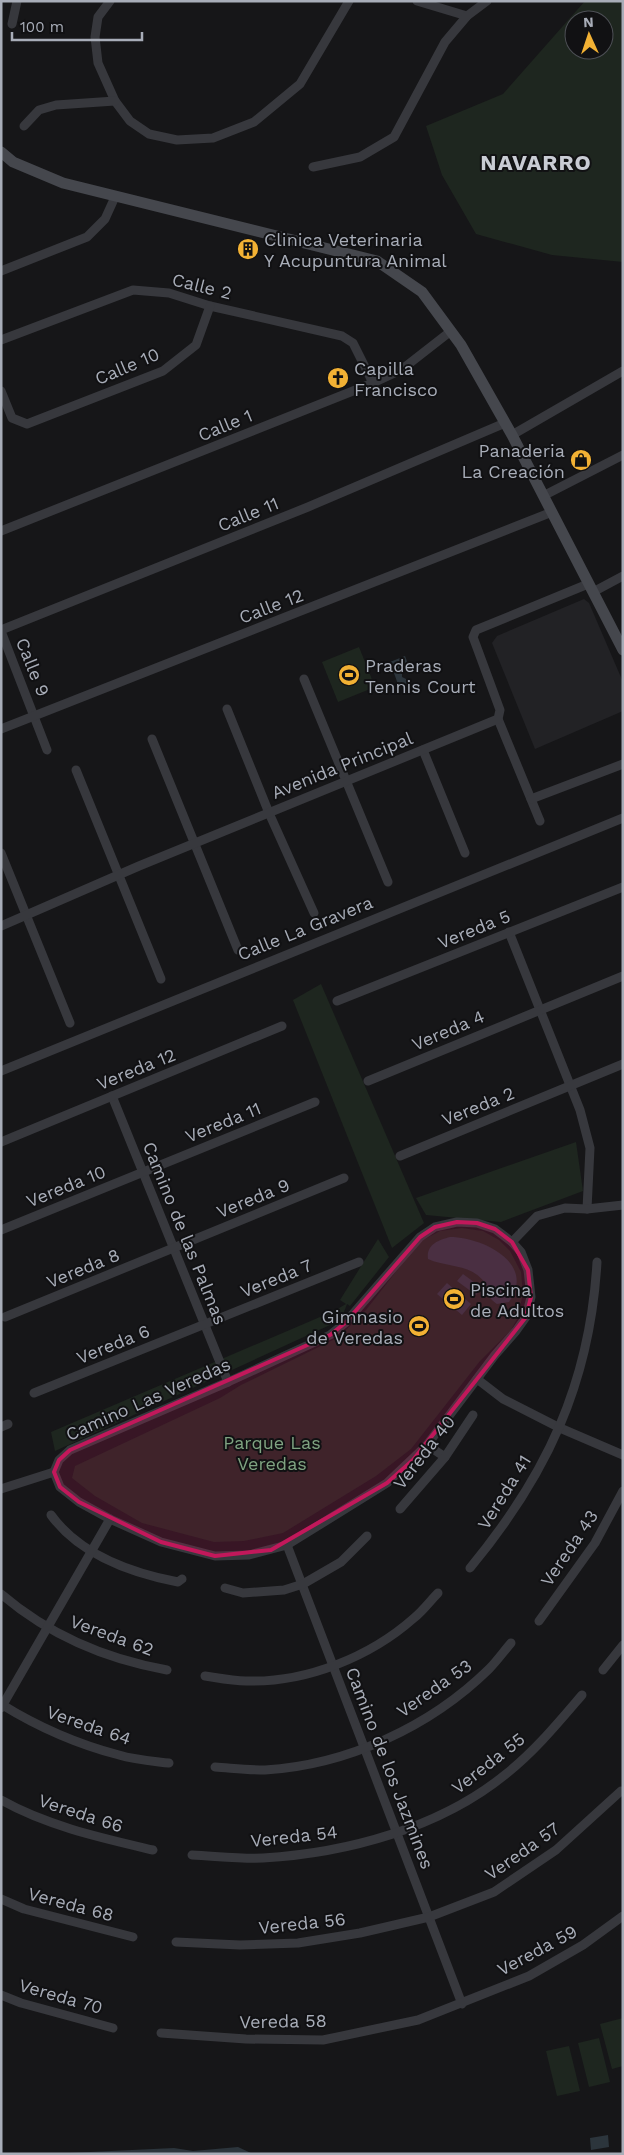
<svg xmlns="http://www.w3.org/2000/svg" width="624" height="2155" font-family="'Work Sans',sans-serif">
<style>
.built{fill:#222225}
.green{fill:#1e261f;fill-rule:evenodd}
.water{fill:#2c353c}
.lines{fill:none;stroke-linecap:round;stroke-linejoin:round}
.street{stroke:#37383d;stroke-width:9}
.secondary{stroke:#45474d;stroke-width:11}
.marked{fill:#c2185b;fill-opacity:0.2;stroke:#c2185b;stroke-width:4;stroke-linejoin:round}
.labels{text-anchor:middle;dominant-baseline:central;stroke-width:4;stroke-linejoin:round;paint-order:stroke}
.poi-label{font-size:18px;fill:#a8adb8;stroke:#111113;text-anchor:start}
.street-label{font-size:18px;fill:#a8adb8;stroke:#111113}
.park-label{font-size:18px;fill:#7fa381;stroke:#111113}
.district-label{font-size:22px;font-weight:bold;letter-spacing:1px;fill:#c9ccd4;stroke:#111113}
</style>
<rect width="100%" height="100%" fill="#161618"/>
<!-- built -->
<polygon class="built" points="584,599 589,603 623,682 623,711 535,749 492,643 497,636"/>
<!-- green -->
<g class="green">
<path d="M585 1H623V262L552 255 476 234 442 175 426 126 503 94ZM574 20H604V50H574Z"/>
<polygon points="359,647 375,687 338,702 322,662"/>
<polygon points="321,984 424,1223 392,1248 293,1000"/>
<polygon points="576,1142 583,1191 501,1222 426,1215 416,1198"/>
<polygon points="462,1228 483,1231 499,1240 510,1251 521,1272 523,1294 517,1319 511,1330 480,1361 411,1449 376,1476 283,1533 244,1541 214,1542 142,1523 95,1496 72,1478 75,1466 220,1398 241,1385 339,1337 366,1310 419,1242 440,1231"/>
<polygon points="378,1239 389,1257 350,1306 347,1304 341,1320 55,1451 51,1432 334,1311 346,1304 340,1300"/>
<polygon points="623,2018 623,2066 612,2069 600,2024"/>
<polygon points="599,2038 610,2082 589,2087 578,2043"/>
<polygon points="569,2046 580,2091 557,2096 546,2051"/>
</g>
<!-- water -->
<g class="water">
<polygon points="405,656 408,664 402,666 402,677 406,679 408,684 399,687 390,662"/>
<path d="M450 1237C482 1237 537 1263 509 1302L497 1304C494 1302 490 1299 489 1295 487 1292 488 1287 486 1284 471 1263 448 1268 428 1259 426 1245 438 1240 450 1237Z"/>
<polygon points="463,1274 482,1288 476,1295 457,1281"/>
<polygon points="447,1283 471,1304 462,1315 437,1294"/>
<polygon points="608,2135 609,2147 591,2150 590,2138"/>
<polygon points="238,2147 253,2154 48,2154 174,2148 193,2151"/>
</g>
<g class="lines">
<!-- street -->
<g class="street">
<polyline points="110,1 98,17 95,37 98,63 115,101 130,121 149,134 177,140 213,138 254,122 300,84 349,1"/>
<polyline points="417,1 467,16"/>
<polyline points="12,24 17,1"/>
<polyline points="24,126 39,110 56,105 115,101"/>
<polyline points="313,167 360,157 394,137 445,42 467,16 487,1"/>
<polyline points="1,271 87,237 105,219 115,197"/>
<polyline points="1,340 133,290 169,293 210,306 342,336 353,343 373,383"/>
<polyline points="1,391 12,418 27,424 163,371 196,345 210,306"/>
<polyline points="512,435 623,371"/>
<polyline points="543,496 623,455"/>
<polyline points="1,531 373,383 401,370 451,331"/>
<polyline points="593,592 623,576"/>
<polyline points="1,630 308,507 505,423"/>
<polyline points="1,631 47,750"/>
<polyline points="304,679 388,882"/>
<polyline points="227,709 269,813 314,913"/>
<polyline points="498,719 540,821"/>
<polyline points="1,729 552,512"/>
<polyline points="152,739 238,950"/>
<polyline points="423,750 465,853"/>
<polyline points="76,770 161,979"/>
<polyline points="531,799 623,764"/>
<polyline points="1,853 70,1023"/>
<polyline points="1,926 139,866 498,719 500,710 476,645 473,637 476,630 588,584"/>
<polyline points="509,932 580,1110 590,1148 587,1209"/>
<polyline points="337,1001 623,887"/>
<polyline points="1,1071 623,818"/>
<polyline points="368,1081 623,976"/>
<polyline points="112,1096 228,1382"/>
<polyline points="1,1142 282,1026"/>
<polyline points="400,1156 623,1064"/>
<polygon points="457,1222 477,1223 495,1229 512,1242 521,1252 528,1270 531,1297 526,1317 516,1331 495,1355 427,1445 387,1483 287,1545 249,1555 215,1556 161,1542 110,1519 79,1502 60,1487 54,1472 59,1460 70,1450 228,1382 330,1335 345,1323 420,1237 435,1227"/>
<polyline points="1,1230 315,1102"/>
<polyline points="512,1242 537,1216 565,1208 587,1209 623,1205"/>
<polyline points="5,1317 344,1178"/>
<polyline points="477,1379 503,1399 560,1428 623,1455"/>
<polyline points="34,1393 359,1262"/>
<polyline points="1,1427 8,1424"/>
<polyline points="427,1445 445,1457"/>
<polyline points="1,1489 54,1472"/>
<polyline points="400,1509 445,1457 473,1415"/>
<path d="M51 1515C80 1555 131 1573 178 1582L182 1579"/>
<polyline points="287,1545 462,2004"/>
<path d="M470 1568C547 1475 590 1383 597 1262"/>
<polyline points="225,1588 243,1593 284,1590 303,1584 341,1562 367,1536"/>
<path d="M1 1594C49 1635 105 1659 167 1670"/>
<polyline points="539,1621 595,1543 623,1491"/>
<polyline points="603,1670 623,1645"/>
<path d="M205 1676C218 1678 233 1681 246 1681 306 1683 370 1657 414 1618 423 1611 430 1601 438 1593"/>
<path d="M1 1704C38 1727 77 1744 119 1755 135 1760 152 1761 169 1763"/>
<polyline points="1,1708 110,1519"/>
<path d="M215 1767C231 1768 248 1770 265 1770 347 1765 430 1727 489 1669 497 1661 504 1651 511 1643"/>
<path d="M1 1800C47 1826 102 1838 153 1850"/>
<path d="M192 1855C215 1856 240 1859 263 1858 347 1853 440 1828 506 1774 535 1751 558 1723 582 1695"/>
<polyline points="1,1899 24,1909 133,1937"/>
<polyline points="176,1942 240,1945 298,1943 360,1933 429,1917 494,1892 556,1850 621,1791"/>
<polyline points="1,1995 21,2003 113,2028"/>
<polyline points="161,2033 246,2039 323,2040 418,2020 529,1976 583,1945 623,1916"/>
</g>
<!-- secondary -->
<polyline class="secondary" points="1,152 13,162 63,183 377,261 422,292 461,345 512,435 623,650"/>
</g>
<!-- marked area -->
<path class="marked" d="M457 1222 477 1223 495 1229 512 1242 528 1270 531 1297 526 1317 413 1460 387 1483 271 1550 215 1556 161 1542 79 1502 60 1487 54 1472 59 1460 70 1450 330 1335 345 1323 420 1237 435 1227Z"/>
<!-- icons -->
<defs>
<g id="building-disc" transform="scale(1.125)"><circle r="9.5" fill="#f2b134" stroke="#111113"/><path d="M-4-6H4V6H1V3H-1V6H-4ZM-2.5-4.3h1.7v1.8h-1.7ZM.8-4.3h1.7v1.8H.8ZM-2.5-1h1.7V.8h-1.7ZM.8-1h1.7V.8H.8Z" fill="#111"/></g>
<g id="church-disc" transform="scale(1.125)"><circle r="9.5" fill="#f2b134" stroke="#111113"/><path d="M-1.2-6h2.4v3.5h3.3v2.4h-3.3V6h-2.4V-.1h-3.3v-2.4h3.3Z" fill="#111"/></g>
<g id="shop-disc" transform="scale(1.125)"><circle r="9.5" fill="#f2b134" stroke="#111113"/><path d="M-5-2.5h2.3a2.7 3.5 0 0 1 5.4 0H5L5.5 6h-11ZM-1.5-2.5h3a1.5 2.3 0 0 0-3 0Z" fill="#111"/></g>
<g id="stadium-disc" transform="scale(1.125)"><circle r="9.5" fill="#f2b134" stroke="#111113"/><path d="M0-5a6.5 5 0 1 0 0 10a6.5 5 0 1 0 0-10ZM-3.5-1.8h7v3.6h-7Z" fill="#111"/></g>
</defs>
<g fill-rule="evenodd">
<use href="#building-disc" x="248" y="249"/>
<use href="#church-disc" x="338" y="378"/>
<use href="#shop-disc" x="581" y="460"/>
<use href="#stadium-disc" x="349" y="675"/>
<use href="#stadium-disc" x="454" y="1299"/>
<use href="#stadium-disc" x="419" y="1326"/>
</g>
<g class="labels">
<!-- poi labels -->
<g class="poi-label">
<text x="264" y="239">Clinica Veterinaria<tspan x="264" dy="21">Y Acupuntura Animal</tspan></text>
<text x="354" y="368">Capilla<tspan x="354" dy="21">Francisco</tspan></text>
<text x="565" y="450" text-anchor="end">Panaderia<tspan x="565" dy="21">La Creación</tspan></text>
<text x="365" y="665">Praderas<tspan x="365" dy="21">Tennis Court</tspan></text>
<text x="470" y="1289">Piscina<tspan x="470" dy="21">de Adultos</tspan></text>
<text x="403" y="1316" text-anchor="end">Gimnasio<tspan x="403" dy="21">de Veredas</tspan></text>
</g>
<!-- street labels -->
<g class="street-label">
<text transform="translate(202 286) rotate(14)">Calle 2</text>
<text transform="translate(127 366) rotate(-23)">Calle 10</text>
<text transform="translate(225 425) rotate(-22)">Calle 1</text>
<text transform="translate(248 514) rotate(-22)">Calle 11</text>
<text transform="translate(271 606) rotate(-21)">Calle 12</text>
<text transform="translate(33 667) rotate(68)">Calle 9</text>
<text transform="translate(342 765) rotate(-22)">Avenida Principal</text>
<text transform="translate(305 928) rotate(-22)">Calle La Gravera</text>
<text transform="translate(474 929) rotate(-22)">Vereda 5</text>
<text transform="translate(448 1030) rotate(-23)">Vereda 4</text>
<text transform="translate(136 1069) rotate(-22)">Vereda 12</text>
<text transform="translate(478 1106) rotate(-22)">Vereda 2</text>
<text transform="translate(223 1122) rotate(-22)">Vereda 11</text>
<text transform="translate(66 1186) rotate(-22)">Vereda 10</text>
<text transform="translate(253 1198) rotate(-22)">Vereda 9</text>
<text transform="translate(185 1233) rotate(68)">Camino de las Palmas</text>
<text transform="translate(83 1268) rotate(-22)">Vereda 8</text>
<text transform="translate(276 1278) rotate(-22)">Vereda 7</text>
<text transform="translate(113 1344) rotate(-22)">Vereda 6</text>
<text transform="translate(148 1399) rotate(-24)">Camino Las Veredas</text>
<text transform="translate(424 1452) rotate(-52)">Vereda 40</text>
<text transform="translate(504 1492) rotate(-58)">Vereda 41</text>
<text transform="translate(569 1548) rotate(-56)">Vereda 43</text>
<text transform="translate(112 1635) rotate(20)">Vereda 62</text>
<text transform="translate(434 1688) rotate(-35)">Vereda 53</text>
<text transform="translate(89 1725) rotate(19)">Vereda 64</text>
<text transform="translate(488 1763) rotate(-38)">Vereda 55</text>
<text transform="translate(390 1768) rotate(69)">Camino de los Jazmines</text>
<text transform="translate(81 1813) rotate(18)">Vereda 66</text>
<text transform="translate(294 1836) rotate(-6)">Vereda 54</text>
<text transform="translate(522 1851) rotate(-35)">Vereda 57</text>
<text transform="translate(71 1904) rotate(15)">Vereda 68</text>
<text transform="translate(302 1923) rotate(-6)">Vereda 56</text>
<text transform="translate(537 1950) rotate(-28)">Vereda 59</text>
<text transform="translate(61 1996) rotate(16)">Vereda 70</text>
<text transform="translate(283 2021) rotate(-1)">Vereda 58</text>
</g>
<!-- park labels -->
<g class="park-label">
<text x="272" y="1442">Parque Las<tspan x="272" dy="21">Veredas</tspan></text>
</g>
<!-- district labels -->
<g class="district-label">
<text x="536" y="162">NAVARRO</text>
</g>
</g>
<!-- border -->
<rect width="624" height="2155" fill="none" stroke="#a8adb8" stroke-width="5"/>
<!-- north arrow -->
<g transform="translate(589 35) rotate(357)"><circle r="24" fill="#111113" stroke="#4d4f55"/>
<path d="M0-4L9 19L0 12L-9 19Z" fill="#f2b134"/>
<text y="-8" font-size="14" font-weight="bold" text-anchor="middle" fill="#a8adb8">N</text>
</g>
<!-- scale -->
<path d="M12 32v8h130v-8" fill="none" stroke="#a8adb8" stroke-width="2.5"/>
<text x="20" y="32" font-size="15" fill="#a8adb8" stroke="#111113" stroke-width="4" paint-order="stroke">100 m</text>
</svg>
